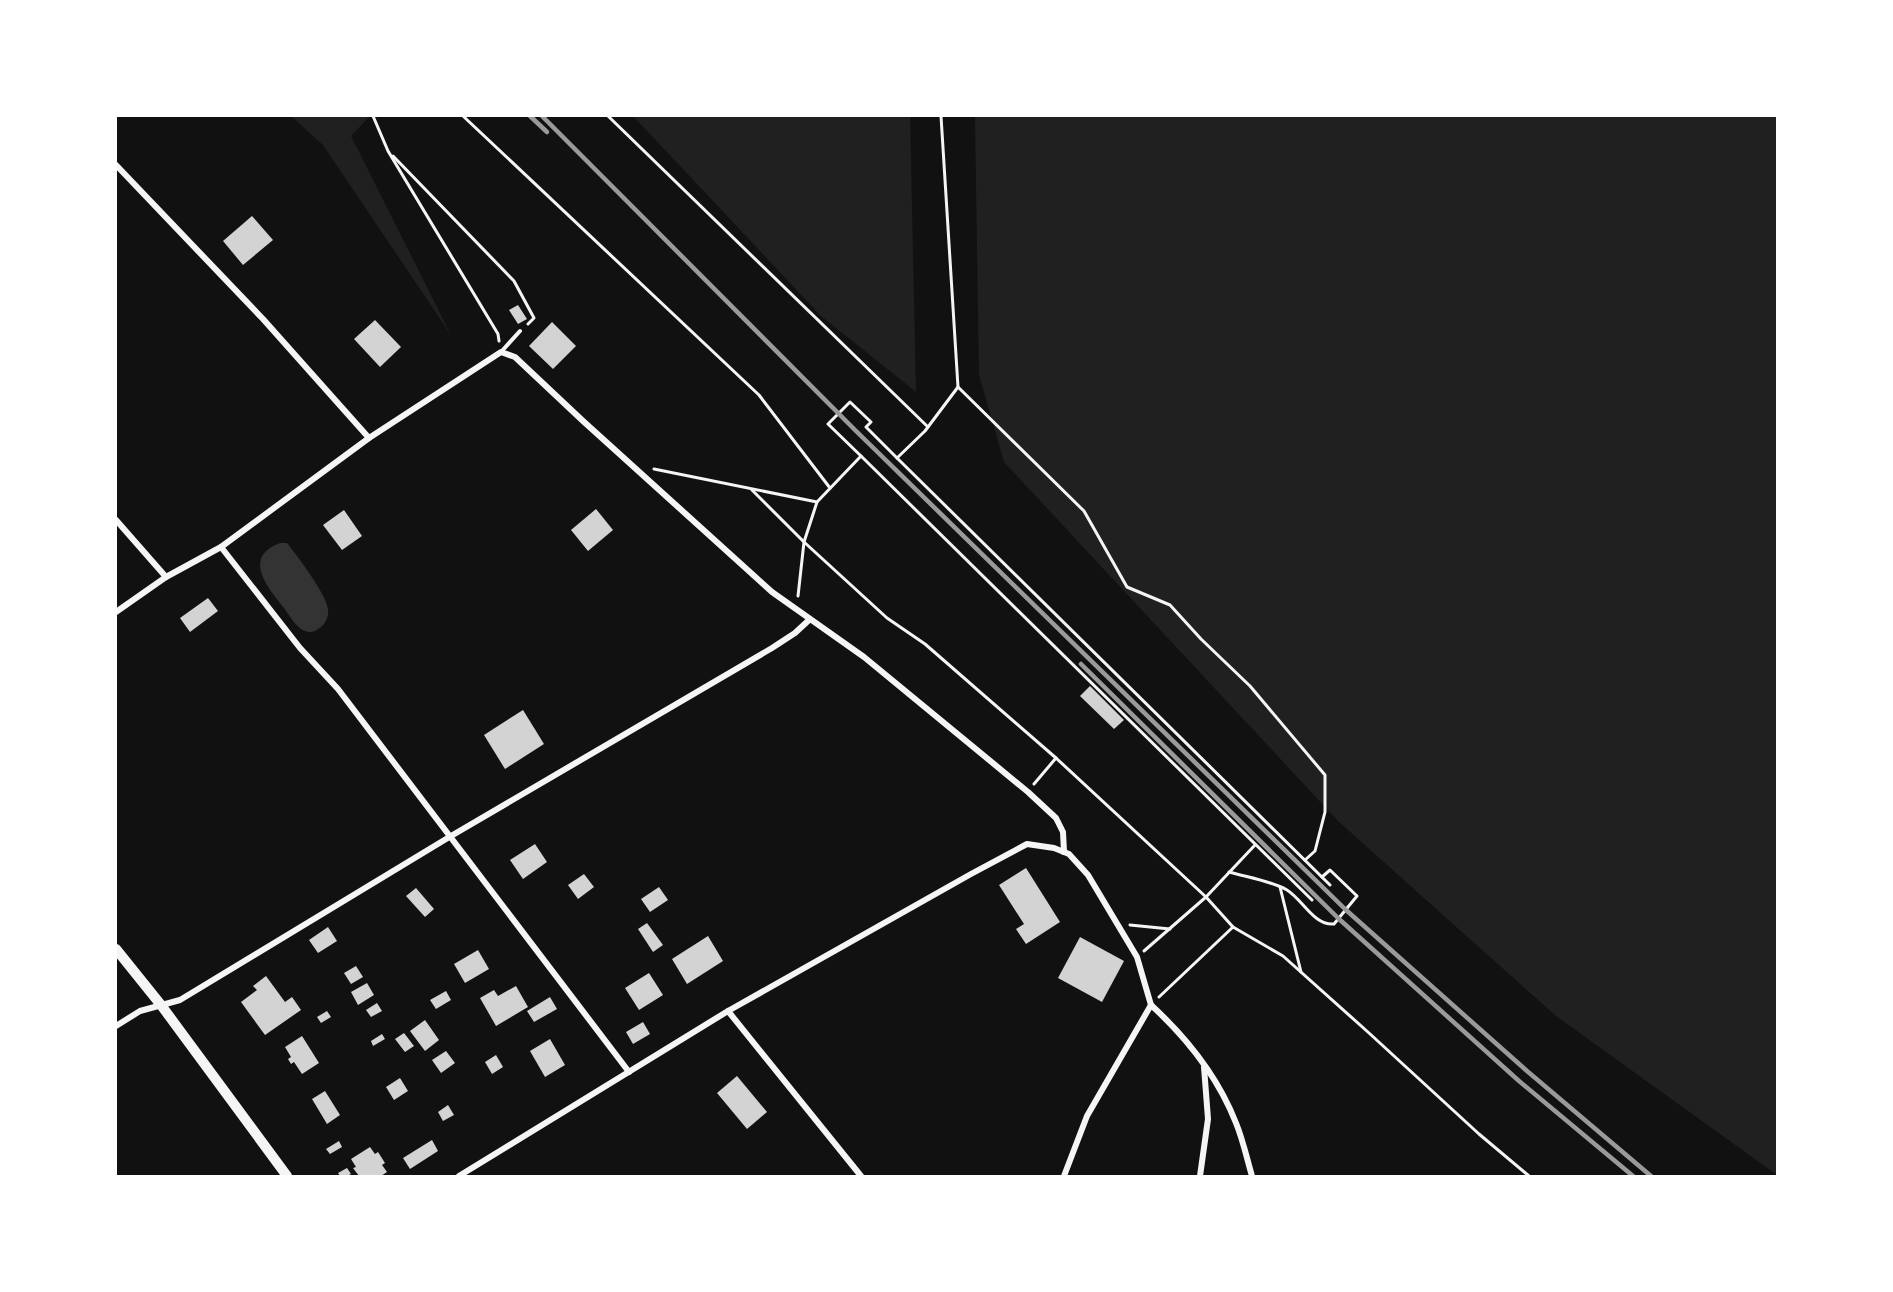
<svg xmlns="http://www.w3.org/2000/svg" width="1893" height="1292" font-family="'Open Sans',sans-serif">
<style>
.green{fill:#202020}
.water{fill:#333}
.building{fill:#d3d3d3}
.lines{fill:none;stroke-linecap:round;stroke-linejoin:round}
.path{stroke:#f5f5f5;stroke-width:3}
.service{stroke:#f5f5f5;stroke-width:4}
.minor{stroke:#f5f5f5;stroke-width:6}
.secondary{stroke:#f5f5f5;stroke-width:10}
.rail{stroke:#9a9a9a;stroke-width:4.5}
</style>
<rect width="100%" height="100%" fill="#111"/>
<!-- green -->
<g class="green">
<polygon points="291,116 370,116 351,136 451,335 323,145"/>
<polygon points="633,116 910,116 916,392 821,316"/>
<polygon points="975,116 1777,116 1777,1175 1556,1016 1339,822 1004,462 979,375"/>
</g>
<!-- water -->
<path class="water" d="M280 543H287C298 557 325 592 328 609 329 616 326 622 322 626 317 630 312 634 305 631 296 628 290 616 284 608 267 587 242 557 280 543Z"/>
<!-- building -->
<g class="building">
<polygon points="252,216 273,240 243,265 223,241"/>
<polygon points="518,305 527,319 518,324 509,310"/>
<polygon points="375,320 401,347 380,367 354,339"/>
<polygon points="552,322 576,346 553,369 529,346"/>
<polygon points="596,509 613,530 588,551 571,530"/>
<polygon points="344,510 362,536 342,550 323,525"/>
<polygon points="208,598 218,611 190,632 180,618"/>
<polygon points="1090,686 1124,720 1114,729 1080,696"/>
<polygon points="523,710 544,744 505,769 484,735"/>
<polygon points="535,844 547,862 523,879 510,860"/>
<polygon points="1026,868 1060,922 1026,944 1016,929 1024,924 999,885"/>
<polygon points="584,874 594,887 578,899 568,885"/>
<polygon points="659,887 668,900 650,912 641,899"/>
<polygon points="416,888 434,909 425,917 406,896"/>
<polygon points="647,923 663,945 653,952 638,929"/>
<polygon points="328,927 337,941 318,953 309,940"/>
<polygon points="708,936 723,961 687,984 672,959"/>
<polygon points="1080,937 1124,961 1102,1002 1058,978"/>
<polygon points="478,950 489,969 465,983 454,964"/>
<polygon points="356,966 363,977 351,984 344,973"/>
<polygon points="649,973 663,995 639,1010 625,988"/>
<polygon points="266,976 285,1002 292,997 301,1010 265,1035 241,1002 257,990 253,986"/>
<polygon points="367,983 374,995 358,1005 351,992"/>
<polygon points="516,986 528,1007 496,1026 480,998 494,990 498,996"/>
<polygon points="446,991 451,1000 436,1009 430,1000"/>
<polygon points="550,997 557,1009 534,1022 527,1011"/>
<polygon points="377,1003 382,1011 371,1017 366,1010"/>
<polygon points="327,1011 331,1017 321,1023 317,1017"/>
<polygon points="425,1020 439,1040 425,1051 410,1031"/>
<polygon points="643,1022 650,1034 633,1044 626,1032"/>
<polygon points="404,1033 414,1046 405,1052 395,1039"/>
<polygon points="382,1034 385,1039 373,1046 371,1041"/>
<polygon points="302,1036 319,1063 302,1074 294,1062 291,1064 288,1059 291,1057 285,1047"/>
<polygon points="550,1039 565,1065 545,1077 530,1051"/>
<polygon points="446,1051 455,1063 441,1073 432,1060"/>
<polygon points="496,1055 503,1067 492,1074 485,1062"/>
<polygon points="737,1076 767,1112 747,1129 717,1093"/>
<polygon points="400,1078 408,1091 394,1100 386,1087"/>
<polygon points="325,1091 340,1115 327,1124 312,1099"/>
<polygon points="448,1105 454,1115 443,1121 438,1112"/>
<polygon points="432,1140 438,1151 410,1169 403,1158"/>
<polygon points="339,1141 342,1147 330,1154 326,1149"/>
<polygon points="370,1147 375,1154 378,1152 385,1163 382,1165 387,1172 381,1176 359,1176 353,1168 356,1167 351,1159"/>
<polygon points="347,1168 351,1174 347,1176 340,1176 338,1173"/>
</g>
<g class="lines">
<!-- path -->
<g class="path">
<polyline points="373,116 388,151 498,334 499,341"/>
<polyline points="463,116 759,395 830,488"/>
<polyline points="608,116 928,427"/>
<polyline points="393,156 514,281 534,318 528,324"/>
<polyline points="958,387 1084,511 1127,587 1170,605 1201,639 1250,686 1325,775 1325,812 1315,851 1305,860"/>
<polyline points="861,456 1312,900"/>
<polyline points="897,458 1330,885"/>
<polyline points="654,469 817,502"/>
<polyline points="752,490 804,542 887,618 925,644 1056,758 1206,897 1233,927"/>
<polyline points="798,596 804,542 817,502 861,456 828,424 850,402 871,422 866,427 897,458 925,431 958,387 941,116"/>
<polyline points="1034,784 1056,758"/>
<path d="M1229 872C1246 877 1272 881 1287 890 1303 900 1314 926 1334 924L1357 896 1330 870 1322 877"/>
<polyline points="1280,887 1301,972"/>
<polyline points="1130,925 1170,929"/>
<polyline points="1144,951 1206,897 1255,845"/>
<polyline points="1159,997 1233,927 1283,956 1369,1033 1479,1134 1529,1176"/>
</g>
<!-- service -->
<polyline class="service" points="501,352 520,331"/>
<!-- minor -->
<g class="minor">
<polyline points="116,165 263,319 369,438"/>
<polyline points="116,520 166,577"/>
<polyline points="221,547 300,648 338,689 629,1072"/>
<polyline points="116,612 166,577 221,547 369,438 501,352 515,357 583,421 772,592 864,657 1028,792 1056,818 1063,832 1064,852"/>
<path d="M1151 1005C1187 1038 1218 1077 1236 1123 1243 1140 1247 1159 1252 1176"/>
<polyline points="728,1011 861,1176"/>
<polyline points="116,1026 140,1011 180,1000 451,836 772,648 795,633 809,620"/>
<polyline points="459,1176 728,1011 971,874 1027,844 1054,848 1069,854 1088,875 1137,957 1151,1005"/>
<polyline points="1064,1176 1087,1116 1151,1005"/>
<polyline points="1200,1176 1208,1119 1204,1067"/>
</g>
<!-- secondary -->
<polyline class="secondary" points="116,949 161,1005 287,1176"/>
<!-- rail -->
<g class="rail">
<polyline points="530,116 547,132"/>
<polyline points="542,116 855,430 1346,910 1527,1071 1651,1176"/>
<polyline points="1081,664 1339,919 1519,1081 1633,1176"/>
</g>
</g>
<!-- border -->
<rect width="1893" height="1292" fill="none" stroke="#ffffff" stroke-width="234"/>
</svg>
